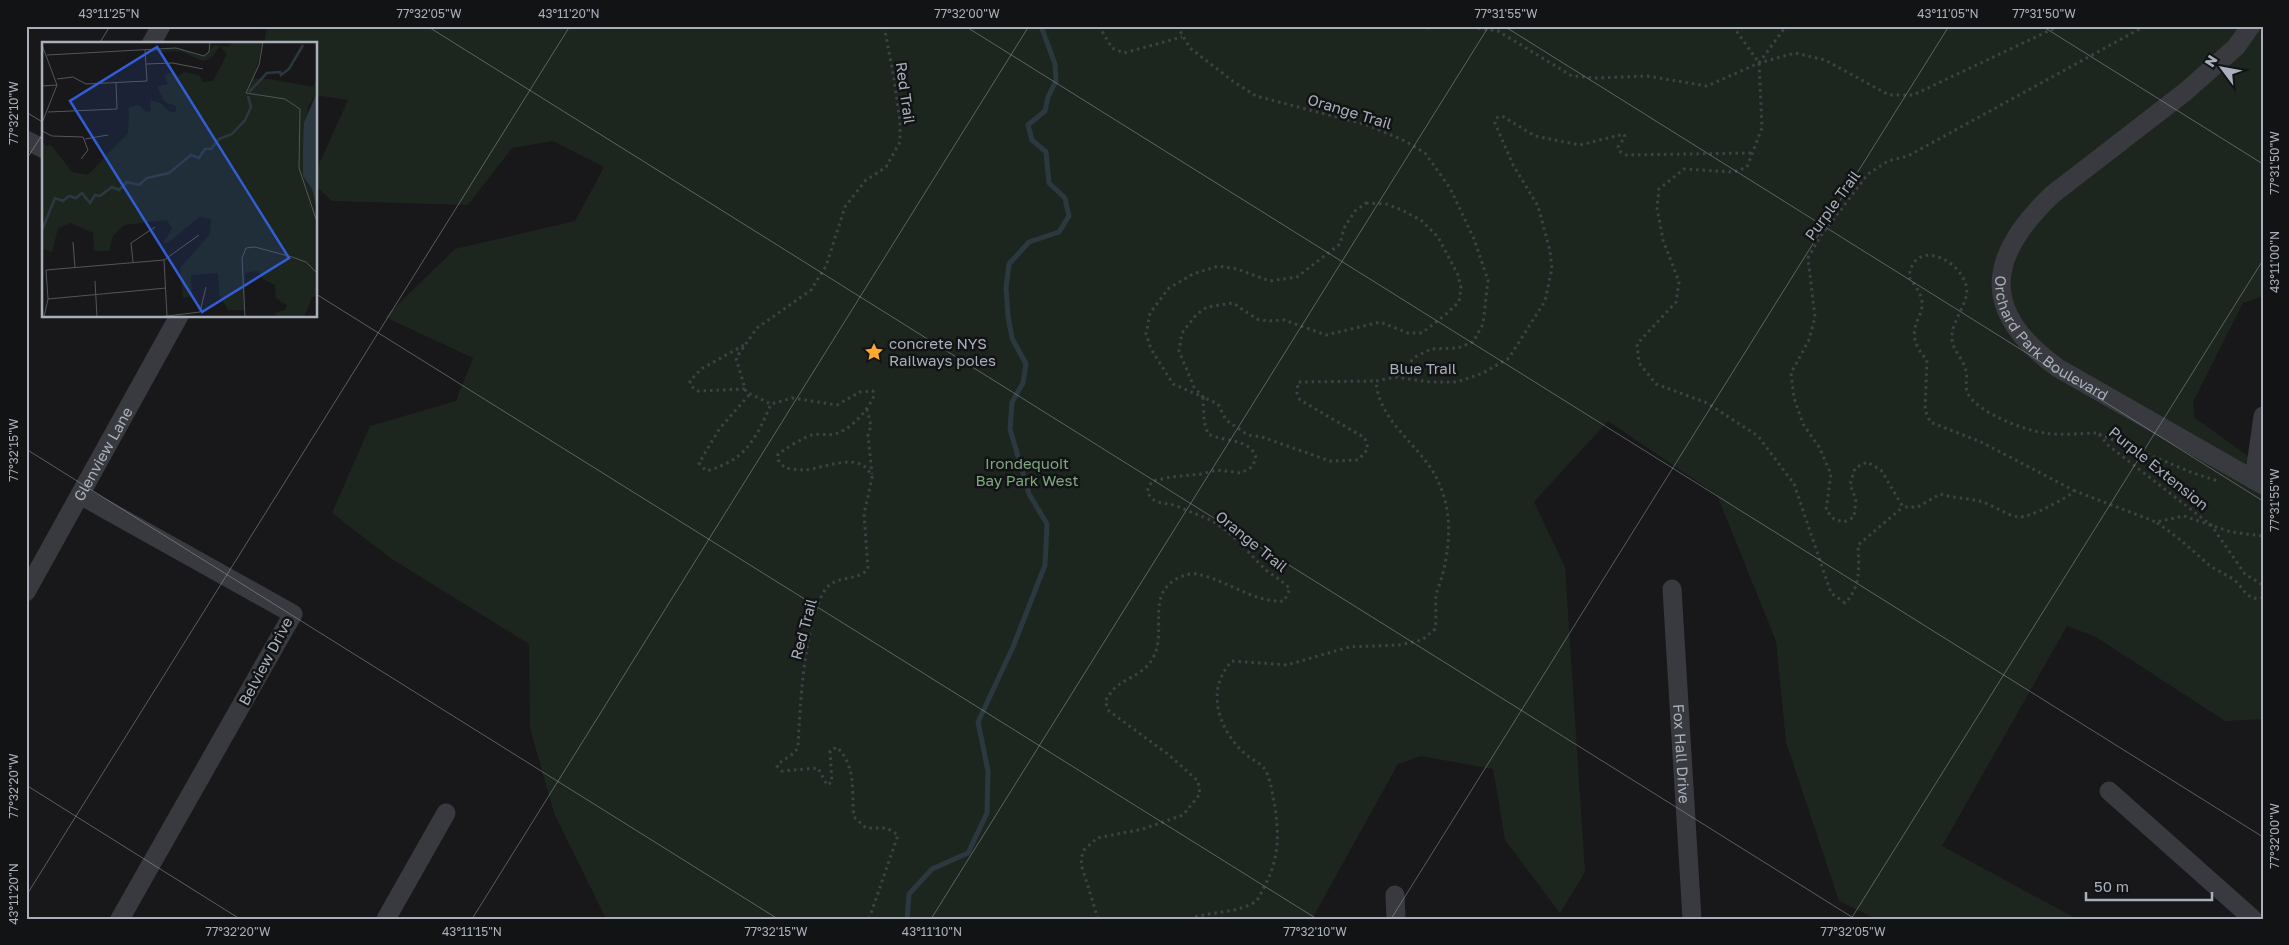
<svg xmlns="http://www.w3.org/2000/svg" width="2289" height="945" font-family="'Golos Text',sans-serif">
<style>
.green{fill:#1d261e}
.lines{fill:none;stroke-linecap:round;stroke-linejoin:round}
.stream{stroke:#2c383f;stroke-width:5}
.path{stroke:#3e4146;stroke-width:3;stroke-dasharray:2.5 4;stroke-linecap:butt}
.minor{stroke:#383a3f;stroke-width:19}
.ticks{fill:none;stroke:#a9b0bb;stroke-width:1;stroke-opacity:0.45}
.labels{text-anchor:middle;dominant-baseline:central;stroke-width:5;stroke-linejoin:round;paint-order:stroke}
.street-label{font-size:15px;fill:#a9b0bb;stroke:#121315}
.poi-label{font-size:15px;fill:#a9b0bb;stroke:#121315;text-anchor:start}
.park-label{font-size:15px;fill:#7fa77e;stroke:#121315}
.inset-river{fill:none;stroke:#2c383f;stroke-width:2.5}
.inset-road{fill:none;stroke:#52555a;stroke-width:1}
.view{fill:#325dd4;fill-opacity:0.15;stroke:#325dd4;stroke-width:2.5}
.inset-edge{fill:none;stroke:#a9b0bb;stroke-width:2.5}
.neatline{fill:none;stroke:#a9b0bb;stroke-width:2}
.ticks-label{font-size:12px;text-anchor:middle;fill:#a9b0bb}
</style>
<rect width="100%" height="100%" fill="#18181a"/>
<!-- green -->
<polygon class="green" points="267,26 2263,26 2263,296 2243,303 2193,402 2195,418 2248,456 2263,485 2263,719 2225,721 2096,637 2067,626 1942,846 2077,919 1876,919 1839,901 1786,742 1776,641 1717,495 1608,421 1534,502 1565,567 1585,872 1560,913 1505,840 1493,769 1421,756 1398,764 1312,919 606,919 554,813 530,728 529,644 392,559 332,513 370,426 456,401 473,358 385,317 455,249 575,221 604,167 553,141 512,148 468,205 332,201 316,186 316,171 348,100 316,95 316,44 264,44"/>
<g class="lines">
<!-- stream -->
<polyline class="stream" points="907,919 909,894 932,869 968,853 987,813 988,771 978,722 1013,647 1045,565 1047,524 1029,494 1010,429 1012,402 1023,383 1026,364 1012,338 1008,316 1006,288 1009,264 1029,242 1059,232 1069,216 1065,198 1049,183 1046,152 1032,140 1028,125 1045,111 1048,97 1056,81 1055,64 1041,26"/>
<!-- path -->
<g class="path">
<polyline points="1099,26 1112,48 1124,53 1182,37"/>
<polyline points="1177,26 1190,48 1234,82 1256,96 1367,125 1405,141 1425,153 1450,188 1474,239 1488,280 1483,324 1473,342 1458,348 1431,349 1415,357 1396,377"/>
<polyline points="1420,26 1425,28 1464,26 1498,31 1572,76 1595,78 1647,76 1707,86 1759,63 1795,53 1825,60 1889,95 1913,95 2059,26"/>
<path d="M1733 26 1759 63 1762 128 1747 167 1734 172 1684 169 1659 189 1657 208 1663 240 1679 282 1676 302 1637 344 1639 363 1656 384 1707 403 1758 436 1794 484 1831 593 1845 603C1861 587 1859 567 1858 545L1903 507"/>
<path d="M2145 26 1908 156 1888 161 1868 174 1820 237 1808 258 1815 317 1809 340 1791 373 1794 398 1803 424 1819 447 1831 474 1826 510 1834 519 1844 522 1854 517 1856 499 1850 485 1855 468 1867 462 1881 470 1903 507H1918L1940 494C1953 498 1966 498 1979 501 1992 504 2005 515 2019 517 2029 518 2067 498 2075 491L2156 522 2184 516 2231 532 2263 536"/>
<polyline points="1759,63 1786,26"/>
<polygon points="1366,203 1386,204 1402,210 1422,221 1438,237 1458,275 1461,288 1459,302 1445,315 1422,333 1408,333 1380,322 1326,335 1284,320 1268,321 1257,319 1233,303 1207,307 1196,315 1182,333 1179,351 1194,387 1203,397 1173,384 1151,349 1146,334 1150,313 1169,288 1193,274 1218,266 1237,269 1270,281 1297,277 1340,244 1344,228 1355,211"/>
<polyline points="745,389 698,391 691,386 690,381 701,369 746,344"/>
<path d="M749 395 720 428 699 463 706 471C745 461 756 439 771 404"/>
<polyline points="867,409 871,426 868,435 872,474"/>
<polyline points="2099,434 2193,473 2218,481"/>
<path d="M2075 491 1981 442 1930 422 1925 410 1927 360C1918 350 1911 339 1916 324 1918 318 1922 312 1922 305 1923 294 1914 285 1909 277 1913 239 1958 257 1966 285 1971 302 1950 321 1952 340 1953 350 1964 360 1966 371 1968 378 1964 387 1968 394 1979 413 2023 430 2045 433 2061 436 2081 433 2098 433L2109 446 2211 525 2245 574 2263 585"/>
<path d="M2157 523C2176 535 2192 550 2209 565 2216 570 2225 574 2233 579 2244 587 2244 598 2260 599L2263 597"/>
<path d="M869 919 898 835 887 828H866L854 817C851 790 857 768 837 747L830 751 832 782 827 785 818 768 782 771 777 766C783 758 793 757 798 747 800 706 804 624 825 590 836 574 857 582 868 569L864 514 872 478C863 449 826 468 805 470 799 470 792 469 785 468L778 460V454C785 449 804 437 812 435 820 433 828 436 835 434 852 429 867 411 874 396L873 391 860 392 837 405 792 398 771 404 746 392 736 358 757 328 811 290 826 266 845 207 865 181 886 167 900 142V122L894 78 884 26"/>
<path d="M1098 919 1082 867 1081 859 1084 850 1097 838 1143 829 1183 815 1200 794 1198 781 1169 755 1109 711 1105 701C1109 696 1112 690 1117 686 1129 677 1145 673 1153 658 1168 630 1144 594 1180 577 1189 573 1196 573 1205 576 1232 584 1257 603 1284 601L1290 589C1283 581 1275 577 1266 570 1248 553 1230 529 1208 519 1198 515 1189 511 1179 507 1166 501 1154 507 1147 491L1152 481 1171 477 1201 474 1217 470 1241 473 1252 467 1256 458C1251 438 1223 442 1208 434L1204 421 1203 397 1218 404 1226 420 1248 435 1262 437 1330 461 1358 460 1368 449 1365 438 1300 400 1297 393 1298 382 1376 381"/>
<path d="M1189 919C1210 911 1235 914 1255 902 1259 899 1261 893 1263 889 1280 859 1280 831 1273 797 1272 789 1269 775 1264 768 1259 762 1249 758 1243 752 1217 727 1206 688 1232 661L1287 665 1349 647 1399 645 1422 640 1435 629C1437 618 1435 606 1436 595 1438 588 1441 580 1443 573 1451 539 1452 508 1436 477 1418 443 1379 422 1376 381L1395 377 1430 382H1457L1483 373 1509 358 1545 301 1552 268 1550 251 1538 206 1513 165 1495 123 1496 118 1502 116 1535 136 1580 145 1624 134 1625 137 1618 147 1619 151 1626 155 1752 153"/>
</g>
<!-- minor -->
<g class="minor">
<path id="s1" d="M2251 26 2236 47 2185 92 2053 194C1986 257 1980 312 2058 368L2263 485"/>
<polyline points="151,44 161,26"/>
<polyline points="26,140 44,149"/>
<polyline points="2254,480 2263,416"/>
<polyline points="80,495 293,614 120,919"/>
<path id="s2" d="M1672 589 1692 919"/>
<path id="s3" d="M26 592 179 316"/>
<polyline points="2109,791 2253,919"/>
<polyline points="1395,895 1396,919"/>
<polyline points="386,919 446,813"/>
</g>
</g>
<!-- ticks -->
<path class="ticks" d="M427 26 1855 919M965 26 2263 837M1504 26 2263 501M2042 26 2263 164M99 44 110 26M26 112 44 123M26 160 44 132M316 294 1317 919M26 449 778 919M26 785 240 919M26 896 570 26M472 919 1029 26M931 919 1489 26M1391 919 1949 26M1851 919 2263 260"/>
<!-- icons -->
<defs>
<g id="sight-bare" transform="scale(1.5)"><path d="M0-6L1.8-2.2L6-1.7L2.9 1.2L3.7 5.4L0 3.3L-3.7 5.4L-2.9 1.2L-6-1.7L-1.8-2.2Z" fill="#ffa82b" stroke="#121315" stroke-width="2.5" paint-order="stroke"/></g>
</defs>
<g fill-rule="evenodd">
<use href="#sight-bare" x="874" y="352"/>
</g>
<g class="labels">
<!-- street labels -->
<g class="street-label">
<text transform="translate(906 93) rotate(82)">Red Trail</text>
<text transform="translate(1350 111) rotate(17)">Orange Trail</text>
<text transform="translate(1832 205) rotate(-54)">Purple Trail</text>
<text stroke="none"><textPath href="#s1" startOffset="444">Orchard Park Boulevard</textPath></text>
<text x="1423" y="368">Blue Trail</text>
<text stroke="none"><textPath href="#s3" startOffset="158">Glenview Lane</textPath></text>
<text transform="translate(2159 468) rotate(39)">Purple Extension</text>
<text transform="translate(1252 541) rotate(39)">Orange Trail</text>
<text transform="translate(803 629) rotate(-75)">Red Trail</text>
<text transform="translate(265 661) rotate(-62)">Belview Drive</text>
<text stroke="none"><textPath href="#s2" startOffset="165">Fox Hall Drive</textPath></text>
</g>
<!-- poi labels -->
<g class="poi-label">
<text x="889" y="343">concrete NYS<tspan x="889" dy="17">Railways poles</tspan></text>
</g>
<!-- park labels -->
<g class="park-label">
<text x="1027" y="463">Irondequoit<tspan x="1027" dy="17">Bay Park West</tspan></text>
</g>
</g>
<!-- overview -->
<g transform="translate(42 42)">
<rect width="275" height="275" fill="#18181a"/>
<path d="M191 0H221L212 37H227L271 45 275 33V50L266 65 261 134 270 147 275 168V253L270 256 262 275H234L233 271 243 268 245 263 234 256 233 243 221 237 216 229 203 231 202 268H186L177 252 176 231 149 233 150 254 141 256 138 226 168 192 169 177 157 175 126 201H121L130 187 125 178 82 183 71 194 67 209H52L51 191 29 181 16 186 10 210 0 207V100L4 104 9 103 30 130 46 133 86 91 87 65 97 63 104 70 109 69 108 58 118 61 128 70H134V64L123 60 116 47V44L126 42 122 33 128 31 136 34 142 30 157 33 161 40 171 39 185 12 178 4 169 16 161 19 138 9 105 10V8L139 7 162 14 172 3 186 5Z" fill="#1d261e"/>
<path d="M275 50V168L270 147 261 134V106L262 81Z" fill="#2c383f"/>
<path class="inset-river" d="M207 50 225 31 238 30 239 33 247 27 261 3M0 188 13 156 21 159 27 154 34 156 40 151 48 161 53 153 58 154 70 145 77 148 85 140 97 143 105 136 127 131 149 113 157 116 163 107H169L177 97 190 92 203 78 209 65 206 54"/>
<path class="inset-road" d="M221 0 217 23 204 51 243 57 258 67 257 126 275 180M0 3 15 43 0 81M5 13 134 6 162 14 167 10 168 0M104 22 131 21 161 27M15 37 31 35 44 42 105 39 103 8M0 44 15 43M6 70 75 67 74 41M0 89 10 94 41 95 46 108 39 117M43 97 66 93M31 200 33 225M122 218 125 274M91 220 89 201 113 185M53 239 55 275M6 257 124 246M2 275 6 257 4 228 122 218 157 193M117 275 158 270 164 245M203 275 200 216 204 206 213 205 250 215 264 220 275 231"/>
<path class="view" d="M115 5 247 216 160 270 28 59Z"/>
<rect width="275" height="275" class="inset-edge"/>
</g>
<!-- border -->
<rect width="2289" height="945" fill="none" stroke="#121315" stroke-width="55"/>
<!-- north arrow -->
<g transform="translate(2222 68) rotate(302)" stroke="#121315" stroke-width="4" paint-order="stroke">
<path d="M0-4L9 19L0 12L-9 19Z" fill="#a9b0bb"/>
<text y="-8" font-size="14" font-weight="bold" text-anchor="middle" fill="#a9b0bb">N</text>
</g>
<!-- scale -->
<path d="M2086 892v8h126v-8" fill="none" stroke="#a9b0bb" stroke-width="2.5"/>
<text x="2094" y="892" font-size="15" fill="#a9b0bb" stroke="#121315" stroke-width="4" paint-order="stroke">50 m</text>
<rect x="28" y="28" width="2234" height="890" class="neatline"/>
<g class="ticks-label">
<text x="109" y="18">43°11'25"N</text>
<text x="429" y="18">77°32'05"W</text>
<text x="569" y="18">43°11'20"N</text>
<text x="967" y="18">77°32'00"W</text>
<text x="1506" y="18">77°31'55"W</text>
<text x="1948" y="18">43°11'05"N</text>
<text x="2044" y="18">77°31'50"W</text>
<text transform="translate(14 113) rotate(-90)" y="4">77°32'10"W</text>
<text transform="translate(2275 163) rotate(-90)" y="4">77°31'50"W</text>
<text transform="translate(2275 262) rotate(-90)" y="4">43°11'00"N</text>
<text transform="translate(14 450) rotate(-90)" y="4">77°32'15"W</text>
<text transform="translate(2275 500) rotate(-90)" y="4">77°31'55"W</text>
<text transform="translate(14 786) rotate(-90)" y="4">77°32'20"W</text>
<text transform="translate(2275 836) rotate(-90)" y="4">77°32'00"W</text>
<text transform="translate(14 894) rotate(-90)" y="4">43°11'20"N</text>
<text x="238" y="936">77°32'20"W</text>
<text x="472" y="936">43°11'15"N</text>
<text x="776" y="936">77°32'15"W</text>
<text x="932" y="936">43°11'10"N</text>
<text x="1315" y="936">77°32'10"W</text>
<text x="1853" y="936">77°32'05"W</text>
</g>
</svg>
